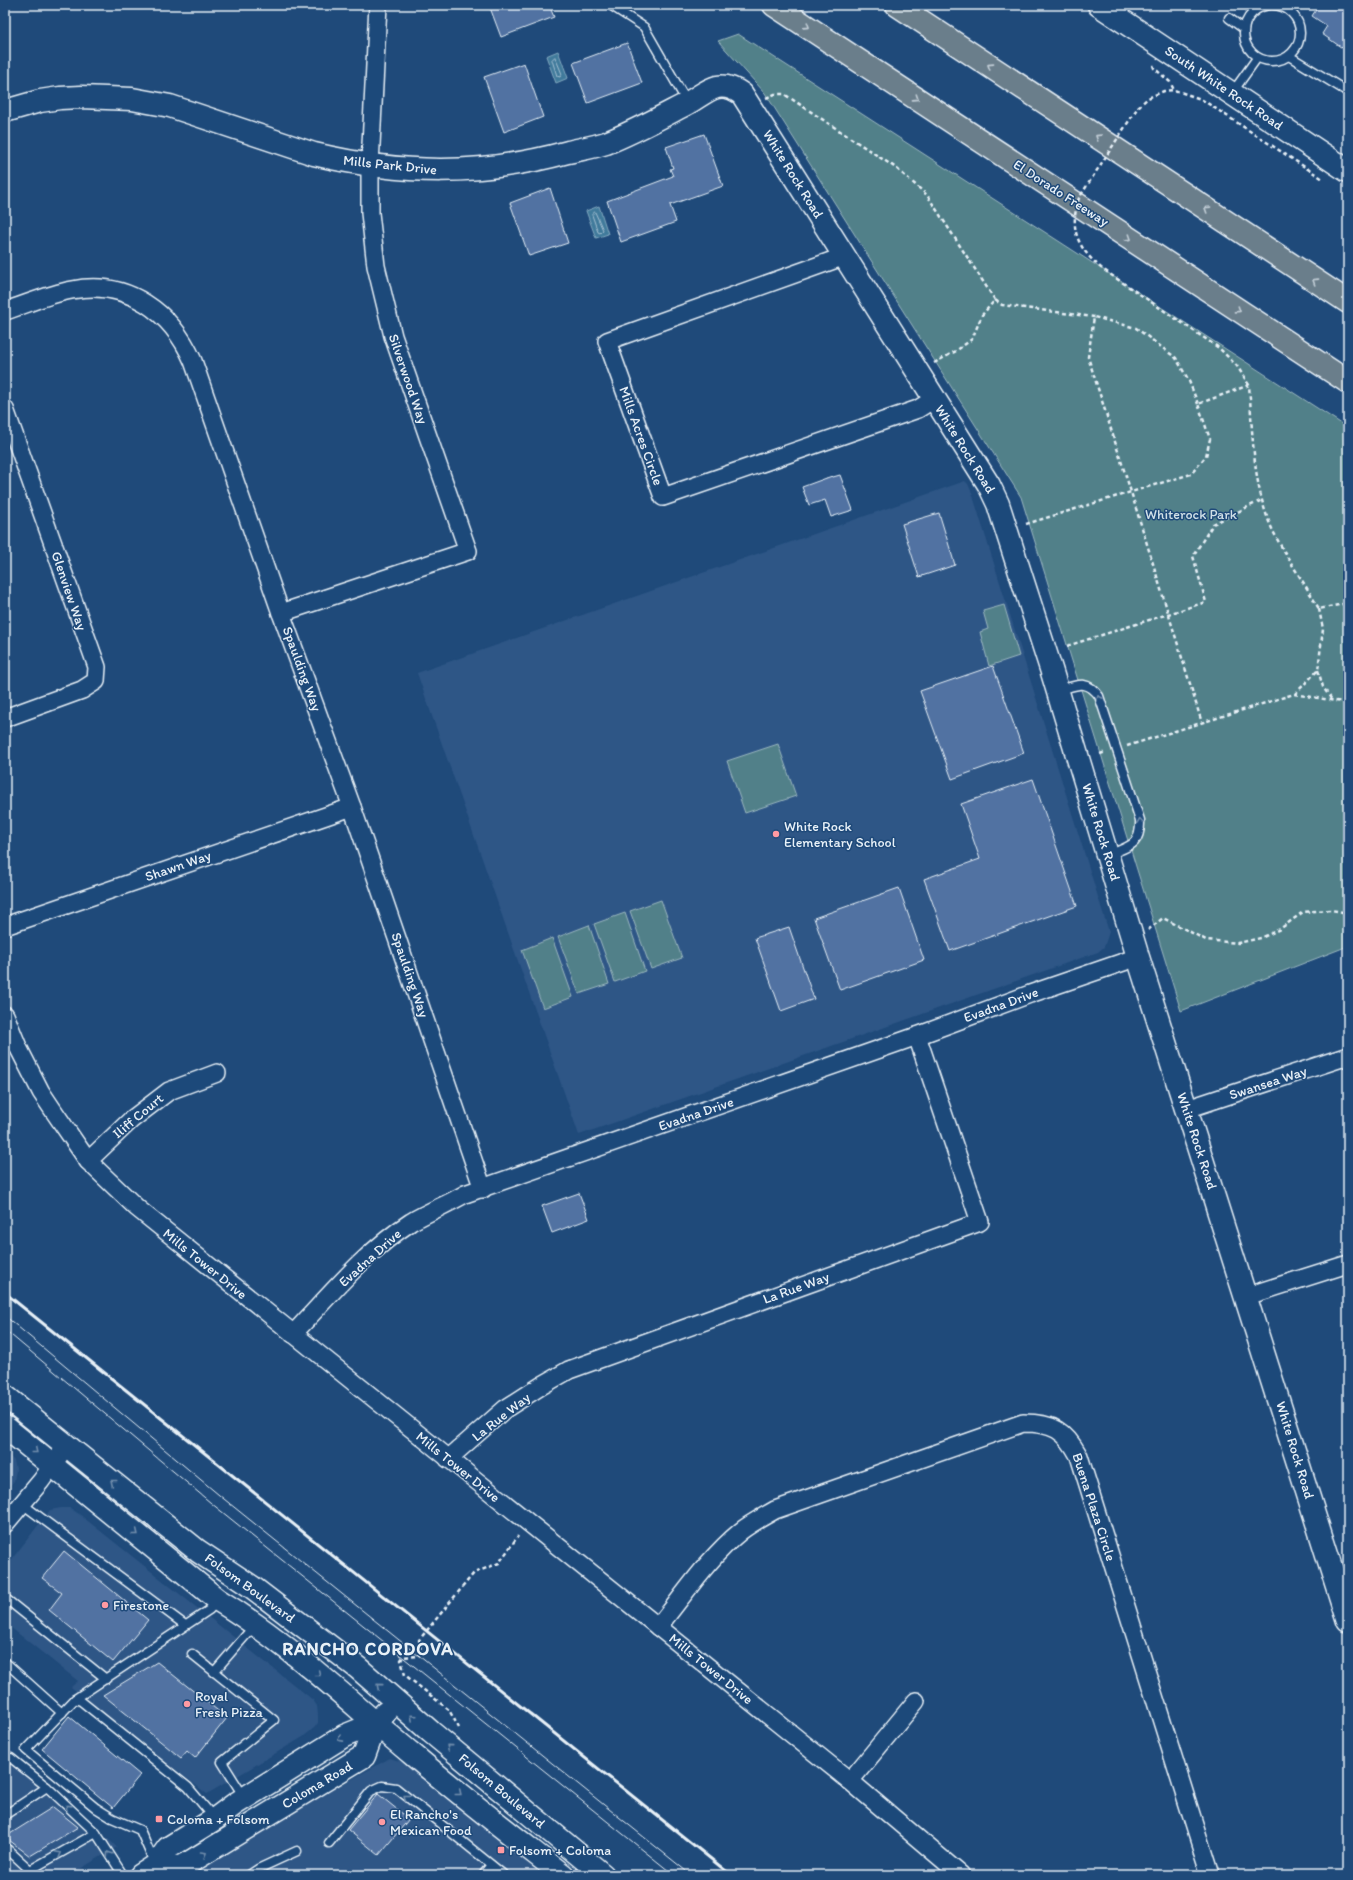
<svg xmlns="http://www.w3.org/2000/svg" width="1353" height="1880" font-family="Itim,sans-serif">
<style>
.built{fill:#2e5686}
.green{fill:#518089;stroke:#9cb8c0}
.water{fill:#417a9b;stroke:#84aac0}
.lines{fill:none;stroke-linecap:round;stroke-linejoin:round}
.shore{stroke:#a5c1d3;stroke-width:1}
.building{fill:#5172a2;stroke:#e8f1f8}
.lane-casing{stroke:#e8f1f8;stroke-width:11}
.street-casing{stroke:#e8f1f8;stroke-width:20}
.secondary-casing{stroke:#e8f1f8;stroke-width:25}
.highway-casing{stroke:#e8f1f8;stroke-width:25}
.path{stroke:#e8f1f8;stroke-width:2.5;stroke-dasharray:4 3;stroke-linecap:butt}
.lane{stroke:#1f4a7a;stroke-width:8}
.street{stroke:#1f4a7a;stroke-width:17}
.secondary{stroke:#1f4a7a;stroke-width:22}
.highway{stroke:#6b7e8b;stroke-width:22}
.tram{stroke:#e8f1f8;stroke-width:1}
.rail{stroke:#e8f1f8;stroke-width:3}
.path-bridge{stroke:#e8f1f8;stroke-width:2.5;stroke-dasharray:4 3;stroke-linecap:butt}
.oneway{stroke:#c2ced7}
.oneway2{stroke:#6f8dac}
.poi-dot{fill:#ff9aa2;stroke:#1f4a7a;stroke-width:1.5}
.labels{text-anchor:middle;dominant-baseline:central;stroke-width:3;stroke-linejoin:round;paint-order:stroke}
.street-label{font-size:14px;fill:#e8f1f8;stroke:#1f4a7a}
.park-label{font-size:14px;fill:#d1e0e7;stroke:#1f4a7a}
.poi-label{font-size:14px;fill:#e8f1f8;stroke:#1f4a7a;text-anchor:start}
.district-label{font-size:18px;font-weight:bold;letter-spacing:1px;fill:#e8f1f8;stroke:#1f4a7a}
</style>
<rect width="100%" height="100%" fill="#1f4a7a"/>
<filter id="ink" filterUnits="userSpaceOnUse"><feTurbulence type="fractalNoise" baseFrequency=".025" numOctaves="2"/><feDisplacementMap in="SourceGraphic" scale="8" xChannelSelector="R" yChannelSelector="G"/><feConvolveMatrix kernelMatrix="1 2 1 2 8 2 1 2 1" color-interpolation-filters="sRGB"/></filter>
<g filter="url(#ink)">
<!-- built -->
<g class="built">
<polygon points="965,481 968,484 972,493 1109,932 1104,947 1098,952 914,1017 579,1135 417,673"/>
<polygon points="5,1451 14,1461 16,1469 14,1481 5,1491"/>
<polygon points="61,1508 70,1508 79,1514 313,1700 317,1706 318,1715 318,1723 314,1728 303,1737 207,1794 71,1687 78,1681 5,1623 5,1568 50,1510"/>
<polygon points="5,1747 11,1751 117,1847 70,1875 5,1875"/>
<polygon points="390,1758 405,1763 481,1821 547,1875 179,1875"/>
</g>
<!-- green -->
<g class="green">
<polygon points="738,34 1348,428 1348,946 1181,1011 1021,497 765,93 718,41"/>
<polygon points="1004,605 1019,656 989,666 980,632 988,629 983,611"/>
<polygon points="778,744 796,796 745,813 727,761"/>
<polygon points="661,900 682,958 651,969 630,911"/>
<polygon points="625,913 645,971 615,982 594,924"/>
<polygon points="589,925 609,984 579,994 558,937"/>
<polygon points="552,938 573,997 543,1008 522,950"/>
</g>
<!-- water -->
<g class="water">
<polygon points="558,51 568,78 556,83 546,56"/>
<polygon points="599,206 608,234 596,238 586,211"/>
</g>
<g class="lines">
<!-- shore -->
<g class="shore">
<polygon points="555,57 562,74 560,77 557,76 552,60"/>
<polygon points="595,212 603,230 600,233 598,232 592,215"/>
</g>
</g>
<!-- building -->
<g class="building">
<polygon points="489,5 549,5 554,17 501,37"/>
<polygon points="1319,5 1348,5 1348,52 1322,34 1327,26 1312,16"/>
<polygon points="627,43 642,83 588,103 573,63"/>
<polygon points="524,63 543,117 504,132 484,77"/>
<polygon points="704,134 723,186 670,205 676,222 621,242 607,201 673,176 670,169 673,168 666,147"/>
<polygon points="550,188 568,243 529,256 510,203"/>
<polygon points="840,475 853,510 831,517 825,500 809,505 802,487 832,476 833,477"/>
<polygon points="939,513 955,565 919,577 902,524"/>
<polygon points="993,666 1024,753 952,779 920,691"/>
<polygon points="1033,779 1077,906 950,951 924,879 980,859 961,804"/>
<polygon points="899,888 924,960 840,990 814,918"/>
<polygon points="789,927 814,999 781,1011 755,938"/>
<polygon points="579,1193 589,1219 552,1233 542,1206"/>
<polygon points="64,1551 148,1620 113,1662 49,1610 62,1593 42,1578"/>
<polygon points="157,1662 227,1718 195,1758 187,1751 181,1758 103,1695"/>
<polygon points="69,1716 140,1775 113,1808 42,1749"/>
<polygon points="378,1794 409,1819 379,1855 348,1830"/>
<polygon points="53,1807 78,1827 30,1856 5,1837"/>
</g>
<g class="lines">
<!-- lane casing -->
<g class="lane-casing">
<g id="lane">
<circle cx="1272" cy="33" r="28"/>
<polyline points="610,5 644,27 687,102"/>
<polyline points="1229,18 1244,29"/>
<polyline points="1289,56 1348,92"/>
<polyline points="1232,93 1257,58"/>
<path d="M1059 690C1076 686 1086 678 1099 696L1140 820C1141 846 1129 846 1108 855"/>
<polyline points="21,1503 185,1625"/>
<polyline points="5,1598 106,1679"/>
<polyline points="192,1654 274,1720 222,1762 244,1797"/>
<polyline points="5,1662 62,1713"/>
<polyline points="214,1672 254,1626"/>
<polyline points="75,1699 81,1701 188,1787 215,1819"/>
<polyline points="5,1761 11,1758 47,1787"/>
<polyline points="5,1815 47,1787 96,1833 123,1875"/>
<polyline points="329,1843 371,1791 382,1786 396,1788 504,1875"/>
<polyline points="5,1847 30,1870 96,1833"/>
<polyline points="154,1862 140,1830 112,1818 96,1808 26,1750 75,1699 209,1610 218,1600"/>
<polyline points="249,1875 258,1869 297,1851"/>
<polyline points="483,1875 491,1865"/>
</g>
</g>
<!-- street casing -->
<g class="street-casing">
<g id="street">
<polyline points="845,256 607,341 663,497 918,409 934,399"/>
<path d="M5 311C27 304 49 294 72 290 128 279 172 313 193 361L281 613 352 807 483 1189"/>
<polyline points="5,409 97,667 96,681 82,690 5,718"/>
<polyline points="281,613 468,551 393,336 376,266 370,213 370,165 378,5"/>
<polyline points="5,926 352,807"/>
<polyline points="5,1015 18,1047 41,1092 55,1113 88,1161 137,1208 850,1781 961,1875"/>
<polyline points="1187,1109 1348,1056"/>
<polyline points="88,1161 131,1120 169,1091 217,1073"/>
<polyline points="1247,1296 1348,1264"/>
<path d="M293 1334C330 1295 365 1252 411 1222 428 1212 448 1204 465 1194L917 1036 1030 994 1138 957"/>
<polyline points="448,1459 505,1409 541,1386 569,1370 980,1222 917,1036"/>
<polyline points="5,1524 41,1481 67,1445"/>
<path d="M658 1627C684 1595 708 1558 741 1531 751 1523 763 1517 775 1510L1023 1423C1053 1423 1065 1430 1079 1456L1210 1875"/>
<polyline points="850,1781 916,1701"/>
</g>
</g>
<!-- secondary casing -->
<g class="secondary-casing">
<g id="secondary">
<polyline points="1099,5 1348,171"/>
<path d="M5 111 40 101 60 98 81 97 132 99 170 106 314 154C402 175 481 176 568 152 581 149 594 147 606 143 634 132 661 117 688 103 697 98 708 89 717 87 727 85 735 89 742 94L989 485 998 504 1051 669 1138 957 1348 1621"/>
<polyline points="5,1396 198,1551 252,1587 358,1668 431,1732 603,1875"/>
<path d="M5 1427 218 1600C289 1643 348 1701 412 1754 461 1796 512 1835 563 1875"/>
<polyline points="155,1866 182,1867 364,1756 376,1723 385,1713"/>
<polyline points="141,1875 155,1866 168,1848 215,1819 235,1804 344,1736 376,1723"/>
</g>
</g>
<!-- highway casing -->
<g class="highway-casing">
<g id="highway">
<polyline points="774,5 1348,382"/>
<polyline points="897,5 1348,302"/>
</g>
</g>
<!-- path -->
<g class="path">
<polyline points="1153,65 1154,68 1170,82 1174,90"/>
<polyline points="766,98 775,94 784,94 896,168 927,195 995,300"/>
<polyline points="934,363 956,351 972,339 982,315 995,300 1002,305 1094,317"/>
<path d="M1198 404 1189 381 1176 358 1136 328 1094 317 1088 357 1131 492 1191 474 1206 456 1210 439 1198 404 1249 385C1253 434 1252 488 1274 533 1287 559 1305 583 1319 609L1348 603"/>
<polyline points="1026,524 1131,492 1202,723"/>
<polyline points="1067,646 1206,602 1193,556 1213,524 1262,500"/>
<polyline points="1318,670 1323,687 1332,700"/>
<polyline points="1295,694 1318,670 1323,629 1319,609"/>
<polyline points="1127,746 1294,694 1348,703"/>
<polyline points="1100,754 1106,752"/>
<polyline points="1148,930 1163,918 1206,940 1238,943 1261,938 1280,929 1303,912 1331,910 1348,913"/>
<polyline points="459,1728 449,1710 405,1675 401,1660 403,1657 418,1656 421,1652 419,1640 474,1573 499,1563 518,1536"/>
</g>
<!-- lane -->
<use href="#lane" class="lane"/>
<!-- street -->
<use href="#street" class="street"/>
<!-- secondary -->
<use href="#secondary" class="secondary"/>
<!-- highway -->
<use href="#highway" class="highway"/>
<!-- tram -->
<g class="tram">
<polyline points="5,1316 219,1495 691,1875"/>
<polyline points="5,1330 211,1503 674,1875"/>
</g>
<!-- rail -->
<polyline class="rail" points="5,1293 731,1875"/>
<!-- path-bridge -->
<path class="path-bridge" d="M1249 385 1237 366 1219 348 1101 268C1077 247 1069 229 1079 198L1138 107 1148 98 1164 91 1174 90 1201 99 1323 179"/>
</g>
<!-- one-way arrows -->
<defs><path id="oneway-chevron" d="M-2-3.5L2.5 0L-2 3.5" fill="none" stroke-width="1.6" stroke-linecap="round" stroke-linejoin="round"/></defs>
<g class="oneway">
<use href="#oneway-chevron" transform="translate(807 26) rotate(33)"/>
<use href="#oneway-chevron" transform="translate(990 66) rotate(-147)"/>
<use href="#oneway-chevron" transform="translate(916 98) rotate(33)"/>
<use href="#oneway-chevron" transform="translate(1098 137) rotate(-147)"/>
<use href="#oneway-chevron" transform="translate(1207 209) rotate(-147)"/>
<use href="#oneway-chevron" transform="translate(1129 238) rotate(33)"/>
<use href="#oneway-chevron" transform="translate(1315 281) rotate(-147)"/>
<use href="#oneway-chevron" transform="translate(1238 310) rotate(33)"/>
</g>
<g class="oneway2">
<use href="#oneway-chevron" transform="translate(1099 698) rotate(-116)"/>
<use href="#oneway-chevron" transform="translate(1140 821) rotate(-98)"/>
<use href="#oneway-chevron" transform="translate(35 1451) rotate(39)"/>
<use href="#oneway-chevron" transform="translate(113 1482) rotate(-141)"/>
<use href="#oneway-chevron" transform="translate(136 1533) rotate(39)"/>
<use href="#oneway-chevron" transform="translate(318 1674) rotate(39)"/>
<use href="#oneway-chevron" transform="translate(379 1686) rotate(-140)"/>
<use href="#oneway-chevron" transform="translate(413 1717) rotate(-138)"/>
<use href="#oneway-chevron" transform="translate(340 1739) rotate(151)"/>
<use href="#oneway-chevron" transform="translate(449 1747) rotate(-140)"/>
<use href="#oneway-chevron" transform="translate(459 1793) rotate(39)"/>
<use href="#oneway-chevron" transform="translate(406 1797) rotate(-141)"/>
<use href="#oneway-chevron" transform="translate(68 1807) rotate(-136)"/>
<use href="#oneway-chevron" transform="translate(59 1854) rotate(-29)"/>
<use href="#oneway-chevron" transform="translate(109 1854) rotate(-123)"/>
<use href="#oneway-chevron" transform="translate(204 1854) rotate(-31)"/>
</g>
</g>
<!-- markers -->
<g class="poi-dot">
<circle cx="776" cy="834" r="4"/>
<circle cx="105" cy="1605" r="4"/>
<circle cx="187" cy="1704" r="4"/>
<rect x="155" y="1815" width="8" height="8" rx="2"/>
<circle cx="382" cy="1822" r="4"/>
<rect x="497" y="1846" width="8" height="8" rx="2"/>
</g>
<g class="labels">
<!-- street labels -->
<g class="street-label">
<text transform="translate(1224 88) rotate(34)">South White Rock Road</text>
<text transform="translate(390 165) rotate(6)">Mills Park Drive</text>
<text transform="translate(793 174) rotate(58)">White Rock Road</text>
<text transform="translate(1061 193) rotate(33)">El Dorado Freeway</text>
<text transform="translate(408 379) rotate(71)">Silverwood Way</text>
<text transform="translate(641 436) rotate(70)">Mills Acres Circle</text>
<text transform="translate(965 449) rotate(58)">White Rock Road</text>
<text transform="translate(69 591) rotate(71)">Glenview Way</text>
<text transform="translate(302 669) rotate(70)">Spaulding Way</text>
<text transform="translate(1101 832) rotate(73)">White Rock Road</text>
<text transform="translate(178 866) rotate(-19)">Shawn Way</text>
<text transform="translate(410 975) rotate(71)">Spaulding Way</text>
<text transform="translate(1001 1005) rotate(-20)">Evadna Drive</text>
<text transform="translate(1268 1083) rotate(-18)">Swansea Way</text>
<text transform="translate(696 1114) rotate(-19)">Evadna Drive</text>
<text transform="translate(138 1116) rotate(-40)">Iliff Court</text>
<text transform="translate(1197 1141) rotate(72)">White Rock Road</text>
<text transform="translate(370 1258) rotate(-42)">Evadna Drive</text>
<text transform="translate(205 1264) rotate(39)">Mills Tower Drive</text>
<text transform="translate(796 1288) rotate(-20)">La Rue Way</text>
<text transform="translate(501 1417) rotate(-38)">La Rue Way</text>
<text transform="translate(1295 1450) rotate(73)">White Rock Road</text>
<text transform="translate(458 1467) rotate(39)">Mills Tower Drive</text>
<text transform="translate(1094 1507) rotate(72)">Buena Plaza Circle</text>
<text transform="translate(250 1588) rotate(36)">Folsom Boulevard</text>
<text transform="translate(711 1669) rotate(39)">Mills Tower Drive</text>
<text transform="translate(317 1785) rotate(-31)">Coloma Road</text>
<text transform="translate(502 1791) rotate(40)">Folsom Boulevard</text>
</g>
<!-- park labels -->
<g class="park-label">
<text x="1191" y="514">Whiterock Park</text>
</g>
<!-- poi labels -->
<g class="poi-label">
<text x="784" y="826">White Rock<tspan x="784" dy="16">Elementary School</tspan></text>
<text x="113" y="1605">Firestone</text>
<text x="195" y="1696">Royal<tspan x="195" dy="16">Fresh Pizza</tspan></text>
<text x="390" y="1814">El Rancho's<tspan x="390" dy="16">Mexican Food</tspan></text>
<text x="167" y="1819">Coloma + Folsom</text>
<text x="509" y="1850">Folsom + Coloma</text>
</g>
<!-- district labels -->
<g class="district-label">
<text x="368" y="1649">RANCHO CORDOVA</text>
</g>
</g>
<!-- margin -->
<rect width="1353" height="1880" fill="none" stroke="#1f4a7a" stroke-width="20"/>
<rect x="10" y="10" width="1333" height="1860" fill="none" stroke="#e8f1f8" stroke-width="1.5" filter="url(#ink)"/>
</svg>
